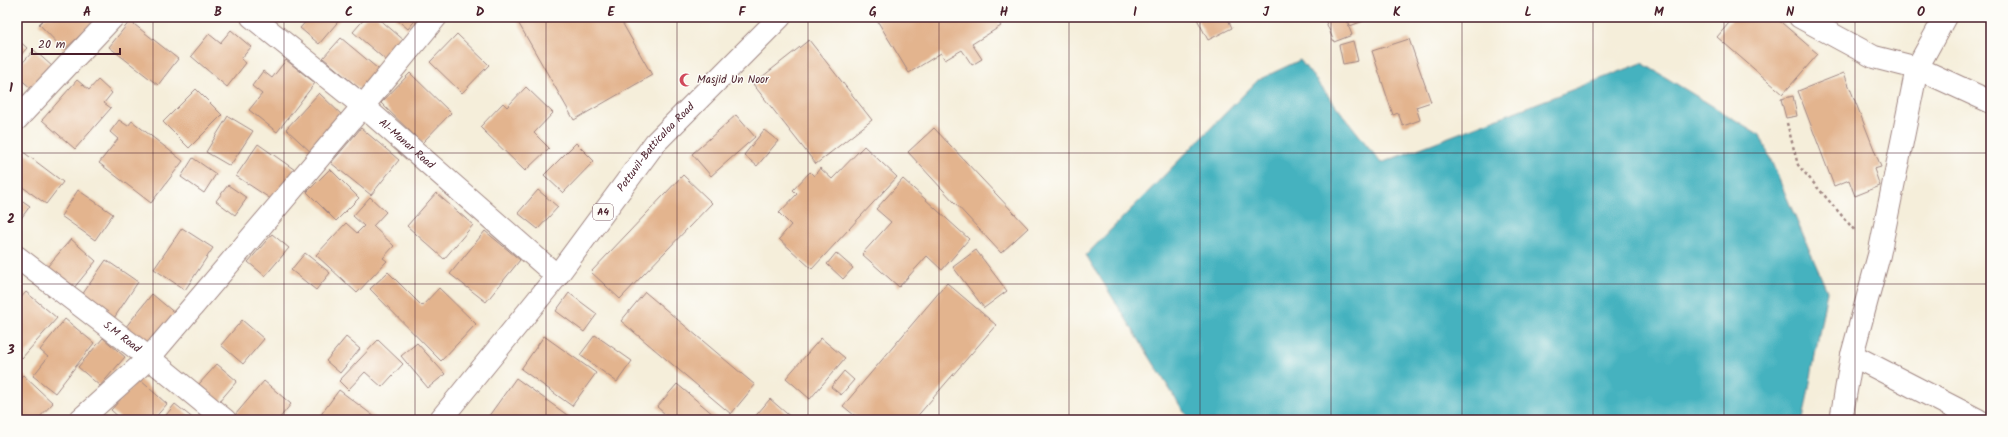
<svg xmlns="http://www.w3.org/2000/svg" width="2008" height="437" font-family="Kalam,sans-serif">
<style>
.water{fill:#44b2bf;stroke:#476875}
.building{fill:#e3b48e}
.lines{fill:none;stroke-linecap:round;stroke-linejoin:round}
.minor-casing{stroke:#a08682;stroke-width:24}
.trunk-casing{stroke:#a08682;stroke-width:24}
.path{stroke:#a08682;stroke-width:2.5;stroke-dasharray:3 3;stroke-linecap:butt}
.minor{stroke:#fff;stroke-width:22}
.trunk{stroke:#fff;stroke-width:22}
.grid{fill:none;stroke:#4a1f2b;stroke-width:1;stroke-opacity:0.55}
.labels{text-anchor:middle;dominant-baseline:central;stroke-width:3;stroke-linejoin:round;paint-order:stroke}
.shield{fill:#fdfcf7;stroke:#806168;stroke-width:1}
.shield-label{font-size:10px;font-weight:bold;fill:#4a1f2b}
.poi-label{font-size:11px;fill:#4a1f2b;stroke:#fdfcf7;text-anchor:start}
.street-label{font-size:11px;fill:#4a1f2b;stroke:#fdfcf7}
.neatline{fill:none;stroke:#4a1f2b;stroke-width:1.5}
.grid-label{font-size:13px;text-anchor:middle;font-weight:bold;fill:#4a1f2b}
</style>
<rect width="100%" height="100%" fill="#fdfcf7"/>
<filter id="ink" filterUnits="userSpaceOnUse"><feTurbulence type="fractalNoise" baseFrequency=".025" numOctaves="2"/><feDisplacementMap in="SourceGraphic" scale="8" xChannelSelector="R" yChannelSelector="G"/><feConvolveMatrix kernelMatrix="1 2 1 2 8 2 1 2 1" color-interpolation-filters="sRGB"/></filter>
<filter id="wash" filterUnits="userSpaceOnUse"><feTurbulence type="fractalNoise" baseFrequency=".012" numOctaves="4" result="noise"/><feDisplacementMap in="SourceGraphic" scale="16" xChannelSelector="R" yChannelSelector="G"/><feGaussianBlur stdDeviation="0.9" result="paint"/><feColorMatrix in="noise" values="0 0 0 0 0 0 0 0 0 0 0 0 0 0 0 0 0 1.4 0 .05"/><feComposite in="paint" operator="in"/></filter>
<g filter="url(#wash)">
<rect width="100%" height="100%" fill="#f5eeda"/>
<!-- water -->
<polygon class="water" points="1300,60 1381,163 1642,63 1760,135 1827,291 1803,420 1189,420 1086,255 1258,80"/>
<g id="blocks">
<!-- building -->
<g class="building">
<polygon points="46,17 100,17 64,50 39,24"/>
<polygon points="310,17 342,17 319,44 300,28"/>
<polygon points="366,17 377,17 406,42 388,62 353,32"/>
<polygon points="394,17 418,17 408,29"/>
<polygon points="515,17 619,17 652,75 574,120"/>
<polygon points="875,17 995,17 1001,26 972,44 982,59 972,65 962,50 945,60 941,53 909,73"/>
<polygon points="1196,17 1227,17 1232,28 1208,40"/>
<polygon points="1324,17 1345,17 1352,35 1334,42"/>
<polygon points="1347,17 1362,17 1363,21 1350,26"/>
<polygon points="1734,17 1775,17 1818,54 1783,94 1717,37"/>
<polygon points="130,21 178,59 158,85 109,47"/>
<polygon points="231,30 251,47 241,59 246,63 227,87 191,56 209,34 220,43"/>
<polygon points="457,34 489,65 462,93 430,62"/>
<polygon points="341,38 383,73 366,94 323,58"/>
<polygon points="17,39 27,48 17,59"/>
<polygon points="1409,39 1431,102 1416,107 1420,120 1403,126 1398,113 1393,115 1372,51"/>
<polygon points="809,40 872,120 816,164 753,84"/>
<polygon points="1353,41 1358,61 1343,64 1339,45"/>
<polygon points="34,50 53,67 33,90 17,76 17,69"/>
<polygon points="286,60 315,83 277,132 249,110 262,94 252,86 263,71 272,78"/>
<polygon points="410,73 451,113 422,143 381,103"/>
<polygon points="1844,73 1881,167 1874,169 1880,186 1855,196 1849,180 1834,186 1798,91"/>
<polygon points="77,80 89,90 98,80 112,93 104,103 111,108 75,149 42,120"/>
<polygon points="526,87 553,113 534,133 549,148 525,171 480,127 503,103 507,107"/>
<polygon points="196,89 222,115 189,148 163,122"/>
<polygon points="319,93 345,118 313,154 286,129"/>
<polygon points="1793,96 1797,116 1786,118 1781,99"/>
<polygon points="736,115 755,137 711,176 692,154"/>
<polygon points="228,116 253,131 230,166 206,152"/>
<polygon points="119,120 128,126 132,121 183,161 151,203 99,163 118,139 110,132"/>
<polygon points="361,128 399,160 371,195 331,163"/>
<polygon points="934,128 1028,228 1001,253 908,152"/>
<polygon points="764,130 778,141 757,166 744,155"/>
<polygon points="576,143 594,161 563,193 544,175"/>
<polygon points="258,144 295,170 274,201 236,176"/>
<polygon points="864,146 897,177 812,269 779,239 791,225 779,213 797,194 793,190 810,172 814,176 820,168 832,179"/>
<polygon points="22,151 63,182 46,204 17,183 17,158"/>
<polygon points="193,158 216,174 204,193 181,177"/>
<polygon points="330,169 359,198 336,221 307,192"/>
<polygon points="683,175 712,203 620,299 591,272"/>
<polygon points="903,179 969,239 942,270 927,256 899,287 862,254 891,222 876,209"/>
<polygon points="228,185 247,198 235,215 216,201"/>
<polygon points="78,190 113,214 95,240 61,216"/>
<polygon points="538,190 558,207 538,229 518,213"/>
<polygon points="436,193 473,225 444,259 407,226"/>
<polygon points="17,197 30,206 17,224"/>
<polygon points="370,197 386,212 373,226 394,246 383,258 387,261 357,293 316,255 346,223 357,233 364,226 353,216"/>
<polygon points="182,228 213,248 185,290 154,269"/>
<polygon points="485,231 520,260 486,302 450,274"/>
<polygon points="272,234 289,248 265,276 248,262"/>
<polygon points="71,239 96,261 73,289 47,267"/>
<polygon points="976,250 1007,291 984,308 953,267"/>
<polygon points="305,253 330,273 316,290 291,270"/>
<polygon points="836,253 853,268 843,279 827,264"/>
<polygon points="106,260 138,282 114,318 82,295"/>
<polygon points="388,272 422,306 439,288 476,324 441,361 370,289"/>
<polygon points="947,283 996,325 914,420 860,420 843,406"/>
<polygon points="26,292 57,318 22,358 17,353 17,302"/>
<polygon points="645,292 755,385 731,414 621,321"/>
<polygon points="569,293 597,314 584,332 556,311"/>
<polygon points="152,294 177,315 150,348 125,328"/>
<polygon points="65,319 94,343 55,393 33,376 48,357 40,350"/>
<polygon points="242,320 264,339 243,364 221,345"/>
<polygon points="595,335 632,361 617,382 580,355"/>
<polygon points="544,336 596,373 572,406 521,369"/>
<polygon points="346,337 360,349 340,373 326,361"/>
<polygon points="103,338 125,357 100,386 78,367"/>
<polygon points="821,338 845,358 810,399 786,378"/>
<polygon points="378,340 403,364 382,387 365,372 348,390 339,381"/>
<polygon points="417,343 445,374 428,388 401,356"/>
<polygon points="217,364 237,381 219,402 199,384"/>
<polygon points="844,371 854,380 841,395 831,387"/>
<polygon points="23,375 53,403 37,420 20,420 17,417 17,381"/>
<polygon points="516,378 574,420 486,420"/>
<polygon points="139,379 167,404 153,420 122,420 111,410"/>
<polygon points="264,381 291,404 278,420 241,420 235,415"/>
<polygon points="677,384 720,420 672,420 657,407"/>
<polygon points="339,390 379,420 317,420"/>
<polygon points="770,399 794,420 752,420"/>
<polygon points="175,404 195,420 162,420"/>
</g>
</g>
</g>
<g filter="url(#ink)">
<use href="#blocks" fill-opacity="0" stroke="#a08682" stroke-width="1"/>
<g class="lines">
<!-- minor casing -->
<g class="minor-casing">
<g id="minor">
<path id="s1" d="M252 17 363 106 557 276"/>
<polyline points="1800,17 1874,57 1917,68 1945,17"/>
<polyline points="17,119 113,17"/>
<path id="s2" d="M17 257 149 358 225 420"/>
<polyline points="1852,355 1978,420"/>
<polyline points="80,420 149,358 363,106 436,17"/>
<polyline points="1841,420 1852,355 1879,255 1917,68 1991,102"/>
</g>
</g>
<!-- trunk casing -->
<g class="trunk-casing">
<g id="trunk">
<path id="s3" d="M440 420 557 276 655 143 780 17"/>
</g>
</g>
<!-- path -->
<polyline class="path" points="1787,123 1798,165 1856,232"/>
<!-- minor -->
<use href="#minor" class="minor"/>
<!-- trunk -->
<use href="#trunk" class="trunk"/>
</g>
</g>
<!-- grid -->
<path class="grid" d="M153 17V420M284 17V420M415 17V420M546 17V420M677 17V420M808 17V420M939 17V420M1069 17V420M1200 17V420M1331 17V420M1462 17V420M1593 17V420M1724 17V420M1855 17V420M17 153H1991M17 284H1991"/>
<!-- icons -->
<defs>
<g id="mosque-bare" transform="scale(1.08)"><path d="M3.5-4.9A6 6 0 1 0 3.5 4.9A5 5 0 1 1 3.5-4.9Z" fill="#d1495b" stroke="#fdfcf7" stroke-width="2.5" paint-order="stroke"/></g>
</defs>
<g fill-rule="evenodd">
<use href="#mosque-bare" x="686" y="80"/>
</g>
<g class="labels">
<!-- shield labels -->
<rect class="shield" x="593" y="204" width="20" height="16" rx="3"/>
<g class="shield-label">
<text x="603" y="212">A4</text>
</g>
<!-- poi labels -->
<g class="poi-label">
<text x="697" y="80">Masjid Un Noor</text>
</g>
<!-- street labels -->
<g class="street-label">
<text stroke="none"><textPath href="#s1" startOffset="200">Al-Manar Road</textPath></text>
<text stroke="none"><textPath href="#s3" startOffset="348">Pottuvil-Batticaloa Road</textPath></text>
<text stroke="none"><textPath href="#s2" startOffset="132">S.M Road</textPath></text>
</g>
</g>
<!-- margin -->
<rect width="2008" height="437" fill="none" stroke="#fdfcf7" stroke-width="44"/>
<!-- scale -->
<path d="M32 48v6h88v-6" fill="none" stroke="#4a1f2b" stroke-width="2"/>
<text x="38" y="48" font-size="12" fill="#4a1f2b" stroke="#fdfcf7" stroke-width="3" paint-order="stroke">20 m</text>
<rect x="22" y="22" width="1964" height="393" class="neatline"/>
<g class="grid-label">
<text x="87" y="16">A</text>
<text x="218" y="16">B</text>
<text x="349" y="16">C</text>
<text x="480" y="16">D</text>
<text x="611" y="16">E</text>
<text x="742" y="16">F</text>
<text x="873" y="16">G</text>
<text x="1004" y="16">H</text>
<text x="1135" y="16">I</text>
<text x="1266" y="16">J</text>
<text x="1397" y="16">K</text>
<text x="1528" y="16">L</text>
<text x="1659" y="16">M</text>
<text x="1790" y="16">N</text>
<text x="1921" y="16">O</text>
<text x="11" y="92">1</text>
<text x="11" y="223">2</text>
<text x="11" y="354">3</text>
</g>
</svg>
